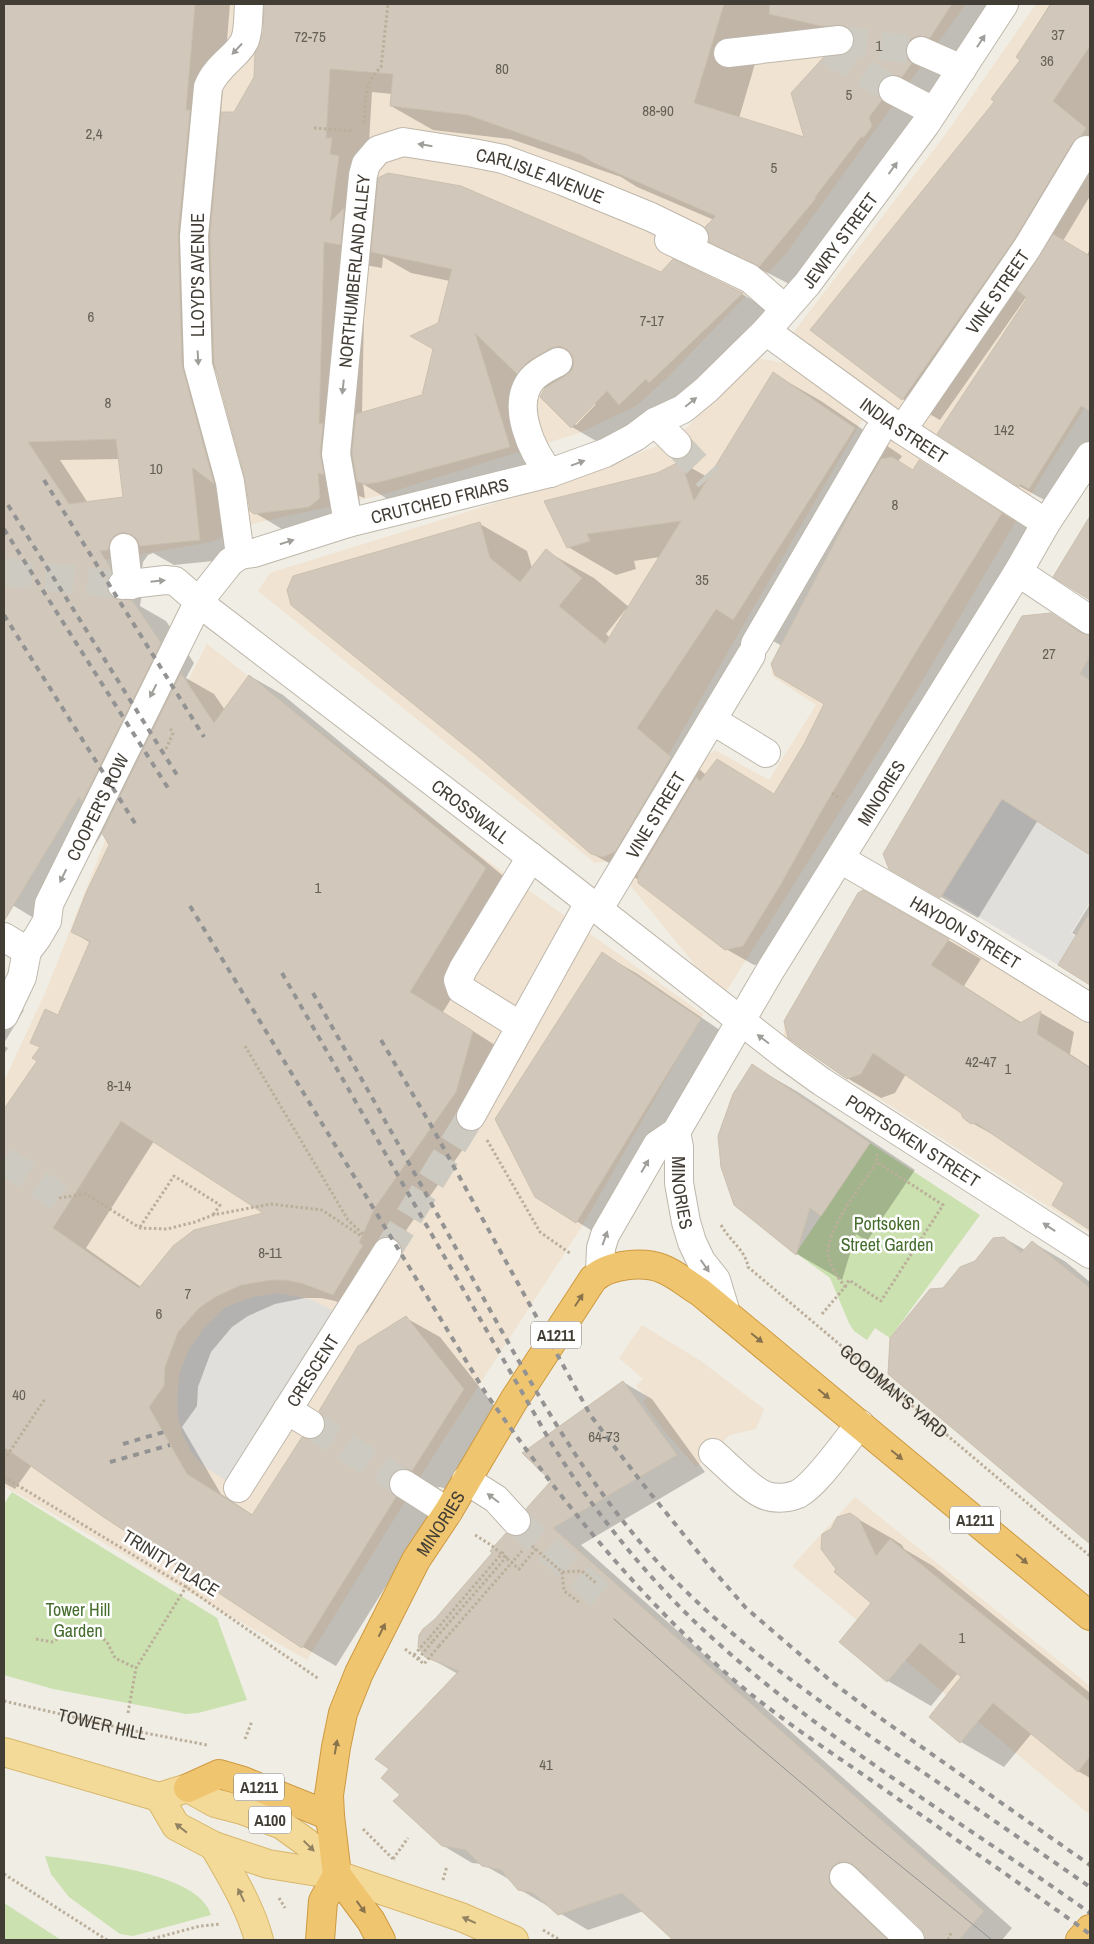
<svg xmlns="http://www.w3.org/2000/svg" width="1094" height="1944" font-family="'Archivo Narrow',sans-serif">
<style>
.commercial{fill:#f1e3d1}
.green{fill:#cbe1b0}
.parking{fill:#e1dfdc}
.shadow{fill:#0003;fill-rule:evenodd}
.building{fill:#d1c8bb;stroke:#cbc0af;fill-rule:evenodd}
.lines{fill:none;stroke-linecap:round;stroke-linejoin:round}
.minor-tunnel{stroke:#cdcac1;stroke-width:28;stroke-dasharray:28 14;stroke-linecap:butt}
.minor-casing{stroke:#beb7ab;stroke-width:30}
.major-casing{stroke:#d7b76b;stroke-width:30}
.highway-casing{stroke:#cd9a41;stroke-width:30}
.path{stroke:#bbaf9b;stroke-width:3;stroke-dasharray:2.5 2.5;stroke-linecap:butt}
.minor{stroke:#fff;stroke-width:28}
.major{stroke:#f4da99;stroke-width:28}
.highway{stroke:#f0c570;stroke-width:28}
.tram{stroke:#939393;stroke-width:1}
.rail{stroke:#939393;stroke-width:4;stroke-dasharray:6 6;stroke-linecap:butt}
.path-bridge{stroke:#bbaf9b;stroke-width:3;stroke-dasharray:2.5 2.5;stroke-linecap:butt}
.oneway{fill:#a09e9a}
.oneway2{fill:#88734d}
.oneway3{fill:#928462}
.labels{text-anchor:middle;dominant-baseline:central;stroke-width:5;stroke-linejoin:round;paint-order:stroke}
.number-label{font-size:15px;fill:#666056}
.shield{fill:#fff;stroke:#7b7772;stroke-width:1}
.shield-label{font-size:16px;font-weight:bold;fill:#423d35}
.street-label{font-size:18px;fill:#423d35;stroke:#fff}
.park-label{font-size:18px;fill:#466d2e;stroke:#fff}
</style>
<rect width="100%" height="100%" fill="#f0ede4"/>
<!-- commercial -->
<g class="commercial">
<polygon points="4,4 966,4 785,255 667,378 636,406 579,433 378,496 256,523 211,542 113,559 7,560 4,560"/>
<polygon points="1036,4 1090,4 1090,399 1044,473 920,685 722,998 629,884 704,758 715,750 769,780 816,705 772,676 771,664 902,419 790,337 945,135"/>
<polygon points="758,358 784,363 864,417 670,752 610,861 595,863 258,591 270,573 598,471 677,437"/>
<polygon points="207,644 482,857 703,1014 581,1228 437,1450 307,1660 22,1496 4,1487 4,1081 46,991 112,823"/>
<polygon points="869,887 1090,1025 1090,1233 784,1038 784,1021 858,893"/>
<polygon points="642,1325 701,1361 764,1409 756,1429 730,1435 696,1467 666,1433 643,1402 647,1397 636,1386 643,1379 619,1358"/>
<polygon points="855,1497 1090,1686 1090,1815 792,1566"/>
</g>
<!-- green -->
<g class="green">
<polygon points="870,1143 980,1215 890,1338 875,1328 867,1340 854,1331 849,1323 830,1278 796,1253"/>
<polygon points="12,1492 217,1618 247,1700 198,1713 186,1714 53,1689 4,1675 4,1504"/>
<path d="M45 1856C83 1861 200 1872 211 1915L133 1936 120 1934 69 1897 51 1874Z"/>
<polygon points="4,1903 61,1940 4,1940"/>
</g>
<!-- parking -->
<g class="parking">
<polygon points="1002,799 1090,855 1090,902 1071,933 1075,936 1058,965 943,895"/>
<polygon points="279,1293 313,1300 347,1318 238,1488 206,1468 192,1453 183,1435 178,1417 177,1396 180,1372 188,1351 203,1329 226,1307 253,1297"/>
</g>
<!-- shadow -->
<g class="shadow">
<path d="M4 4H230L221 113 235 114 255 77 264 34 266 4H989L801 290 752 265 710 241 714 220 637 187 621 177 511 139 433 130 391 106 392 94 372 92 368 160 372 176 380 180 662 273 674 261 742 294 780 316 610 449 572 427 542 397 546 389 519 374 548 469 396 504 363 484 365 498 359 496 362 522 297 538 255 513 215 367 216 386 247 501 225 489 233 559 174 565 153 553 148 555 143 562 142 569 132 570 144 594 141 599 140 606 166 621 194 663 186 678 214 694 225 710 250 676 283 695 519 889 443 1012 506 1052 489 1112 407 1229 392 1263 396 1265 367 1313 335 1301 321 1298H305L275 1304 248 1316 232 1327 211 1352 198 1387 197 1406 182 1427 221 1494 253 1515 310 1441 319 1439 406 1318 440 1337 497 1409 446 1489 440 1487 431 1489 423 1511 429 1517 336 1666 303 1647 32 1465 15 1489 4 1483V1111L38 1061 91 943 72 932 111 845 103 832 47 926 4 900ZM818 39 854 47 849 53 841 57 806 139 739 118 762 40ZM383 257 411 273 450 281 423 396 362 414 365 265 382 268ZM593 404H596L576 425 574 423ZM120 459 124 498 88 503 60 460ZM154 1141 266 1214 141 1287 86 1248Z"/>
<polygon points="1050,4 1090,4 1090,196 1063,241 1087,255 1090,249 1090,473 1057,507 1019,486 1029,298 1027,296 940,420 903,399 812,329 995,102 1022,60 1017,57"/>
<path d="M774 374 821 401 902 456 898 462 914 471 920 462 1030 530 771 961 754 965 726 949 639 880 591 853 480 756V524L527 551 532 568 546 551 594 578 629 607 660 557 634 561 636 569 616 575 568 547 657 474 681 462 709 478ZM626 609 627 610 610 638 606 634ZM764 636 782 646 826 703 805 745 775 795 706 775 684 756Z"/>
<polygon points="1090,518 1090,598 1055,576"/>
<polygon points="1051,614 1090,636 1090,853 1038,820 978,918 890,868"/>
<polygon points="863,891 981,959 964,986 1022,1023 1041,1013 1074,1032 1070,1054 1090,1067 1090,1228 1054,1205 1065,1182 1006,1142 972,1123 962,1112 906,1074 895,1093 881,1098 847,1078"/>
<polygon points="1090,904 1090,984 1059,964 1077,936 1072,933"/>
<polygon points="602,954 636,973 733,1039 610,1242 536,1196"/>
<polygon points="4,997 24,1010 4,1043"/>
<polygon points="4,1046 8,1048 4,1054"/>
<polygon points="753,1066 798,1092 915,1170 867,1241 856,1234 842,1280 797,1254 736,1204"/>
<polygon points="1004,1238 1025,1250 1032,1242 1066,1262 1090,1282 1090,1542 889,1373 943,1289"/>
<polygon points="623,1382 652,1399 705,1472 581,1545 1012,1928 1002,1940 926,1940 926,1936 922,1928 870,1878 862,1882 898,1940 675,1940 644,1911 588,1930 519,1889 512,1881 482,1864 472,1863 442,1845 402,1795 458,1674 426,1656 436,1620 512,1537 520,1537 527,1534 553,1480"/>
<polygon points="849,1514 893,1539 902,1545 904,1549 933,1566 1090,1693 1090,1778 1078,1771 1032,1733 1004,1767 961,1742 963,1677 958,1673 931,1706 888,1681 841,1641 873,1603 838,1570 832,1530"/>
</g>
<!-- building -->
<g class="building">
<path d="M4 4H195L186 110H190L178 235 182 365 214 484 192 467 200 540 140 546 136 538 130 534 123 532 114 536 110 542 108 550 100 551 110 567 111 574 108 579 106 586 109 594 116 599 132 600 161 643 82 802 79 797 4 921ZM116 439 123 497 69 504 28 442Z"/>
<polygon points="264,4 724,4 694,103 804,137 791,93 823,58 841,56 849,52 853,46 854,38 851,30 845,26 821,26 769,14 770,4 952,4 930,38 919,36 912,38 907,44 906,53 908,60 912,63 902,77 892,74 884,77 879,82 877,91 882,100 869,117 872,126 864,137 861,137 815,197 816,198 759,267 709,242 709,236 705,227 716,216 594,163 581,155 468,115 390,106 393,74 330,69 326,138 332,138 330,154 339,156 330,222 344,208 341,245 324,242 319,424 323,423 320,453 324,475 318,473 320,498 309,507 254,514 250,511 245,478 214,363 210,236 221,112 234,112 254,77 255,53 263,33"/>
<polygon points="1051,4 1090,4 1090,46 1053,101 1086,128 1081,136 1073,142 1014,240 902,400 810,330 994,102 991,99 1020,60 1016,57"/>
<polygon points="388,173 461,186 661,272 673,259 743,293 649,383 646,379 619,405 607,391 571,428 540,397 545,388 565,376 572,370 574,363 572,355 567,349 559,346 551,348 529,361 517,374 475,333 510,447 380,482 366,484 357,482 352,453 356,414 422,395 433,349 410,336 438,323 452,269 371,252 378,178"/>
<polygon points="1053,234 1090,256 1090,411 1081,406 1029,489 1020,484 1019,487 937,434 1027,298 1017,290"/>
<polygon points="773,372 855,428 733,620 716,609 637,728 671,757 615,852 603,857 591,854 479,757 291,605 287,590 293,576 480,522 490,558 520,582 546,549 582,578 559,606 605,644 681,521 587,534 590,541 567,548 544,501 657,473 681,461 694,501"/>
<polygon points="892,457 913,470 919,460 1002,513 914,655 822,810 781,884 743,946 725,950 638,883 638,874 696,777 700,781 717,759 774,794 804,744 824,704 775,675 771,664 852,509 881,459"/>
<polygon points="1090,516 1090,600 1053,577"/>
<polygon points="1051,613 1081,633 1090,635 1090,656 1080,674 1090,680 1090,855 1002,799 940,898 889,869 883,854 1022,616"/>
<path d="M181 673 214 723 249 675 486 868 410 992 473 1031 456 1092 374 1209 359 1243 363 1245 333 1295 301 1283 286 1280H271L241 1285 215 1297 199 1308 178 1332 165 1367 164 1386 149 1407 187 1474 252 1515 302 1437 310 1440 318 1437 323 1432 326 1424 323 1416 319 1411 358 1346 406 1316 464 1389 412 1471 405 1468 397 1470 391 1476 388 1483 390 1491 396 1497 302 1648 102 1516 4 1447V1109L37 1061 32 1058 40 1047 30 1043 45 1009 58 1015 90 941 71 932 86 893 109 845 102 833ZM121 1121 263 1213 194 1230 173 1246 139 1288 53 1228Z"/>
<polygon points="863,890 949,939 931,965 1020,1023 1041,1011 1037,1034 1090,1068 1090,1230 1052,1205 1064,1183 976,1123 971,1124 963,1118 961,1113 873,1053 861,1074 847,1079 788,1038 784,1021 858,893"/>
<polygon points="1090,912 1090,985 1058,965"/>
<polygon points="602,952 701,1019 576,1223 535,1197 495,1119"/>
<polygon points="752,1064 870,1143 821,1216 810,1208 796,1255 734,1205 721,1167 718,1136 733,1094"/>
<polygon points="1004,1237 1021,1253 1032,1241 1090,1288 1090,1544 888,1374 890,1338 930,1289 943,1288 960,1267 975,1261 993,1238"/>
<polygon points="623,1381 677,1455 553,1528 984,1911 959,1940 925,1940 925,1935 921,1929 855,1866 847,1862 839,1862 832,1867 829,1874 829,1882 833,1888 888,1940 673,1940 622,1893 558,1915 533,1893 518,1890 501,1870 482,1866 466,1850 442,1846 393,1801 400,1795 381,1778 389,1769 375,1759 459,1671 425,1657 418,1647 419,1635 423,1629 435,1619 492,1553 490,1551 506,1533 512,1536 520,1536 526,1533 531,1526 531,1517 526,1509 551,1481 522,1453"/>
<polygon points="850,1513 859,1519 876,1556 890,1539 1090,1702 1090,1756 1078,1772 993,1703 960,1743 929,1717 961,1677 920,1643 887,1682 839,1642 871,1603 834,1572 836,1569 821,1549 822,1534 831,1529 837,1517"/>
</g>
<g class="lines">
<!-- minor-tunnel -->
<g class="minor-tunnel">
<polyline points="839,40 921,51"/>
<polyline points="829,51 893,90"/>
<polyline points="677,444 709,478"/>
<polyline points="4,572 122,585"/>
<polyline points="4,1160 59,1198"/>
<polyline points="387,1252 471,1116"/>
<polyline points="310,1424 404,1484"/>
<polyline points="516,1521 605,1599"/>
</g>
<!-- minor casing -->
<g class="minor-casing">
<g id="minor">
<polyline points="921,51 962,69"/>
<polyline points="728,53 839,40"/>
<polyline points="893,90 933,111"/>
<polyline points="669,240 749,278"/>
<polyline points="754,282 785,309"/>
<path id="s3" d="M766 331 902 430 1046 523"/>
<polyline points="655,422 677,444"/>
<path id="s4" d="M902 430 1027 248 1086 150"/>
<path d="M550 473C532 452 510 405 532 379 539 371 549 367 558 362"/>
<path id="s5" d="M348 523 336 454 363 175 366 164 378 150 403 142 473 153 503 159 563 181 651 217 694 238"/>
<polyline points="124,548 127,574 131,585"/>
<path d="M240 555 230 482 198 365 194 236 208 87C216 66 238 56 245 40 249 29 248 15 249 4"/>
<polyline points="1018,572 1090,620"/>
<path id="s6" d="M122 585 165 580 175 581 211 612 531 857 786 1056 822 1082 1090 1254"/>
<polyline points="755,644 878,433"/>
<polyline points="712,720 766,753"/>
<path id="s7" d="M840 859 966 931 1090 1008"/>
<path id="s8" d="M598 910 751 655"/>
<polyline points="4,937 27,951"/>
<path id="s9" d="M4 1015 22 977 27 951 37 938 47 921 49 904 199 601 230 562 240 555 254 553 348 523 550 473 605 453 635 437 655 422 683 409 706 390 766 331 807 284 925 125 1004 4"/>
<polyline points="519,1025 461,989 458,980 463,969 531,857"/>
<polyline points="471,1116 589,903"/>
<path id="s10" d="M676 1132 679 1147V1183L686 1222 692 1242 701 1261 716 1280 726 1313"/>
<path id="s11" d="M600 1273 601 1248 605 1235 657 1145 676 1132 771 969 1018 572 1046 523 1090 456"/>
<polyline points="287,1410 310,1424"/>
<path d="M713 1453C726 1464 752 1492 767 1496 776 1499 789 1498 798 1494 817 1484 845 1442 860 1424"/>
<polyline points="466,1480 496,1499 516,1521"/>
<polyline points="404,1484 448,1512"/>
<path id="s12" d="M238 1488 387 1252"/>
<polyline points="844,1877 910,1940"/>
</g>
</g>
<!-- major casing -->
<g class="major-casing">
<g id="major">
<polyline points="4,1752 159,1797 188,1788 215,1803 242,1810 282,1825 307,1843 337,1875"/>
<polyline points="159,1797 176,1826 214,1846 268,1864 337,1875 461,1917 514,1940"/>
<path d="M214 1846C231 1876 250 1906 259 1940"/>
</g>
</g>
<!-- highway casing -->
<g class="highway-casing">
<g id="highway">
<polyline points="188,1788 219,1774 243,1781 330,1816"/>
<polyline points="320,1940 323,1901 337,1875"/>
<path id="s13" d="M381 1940 371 1921 337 1875 330 1816 329 1795 336 1747 343 1713 359 1673 416 1560 448 1512 514 1400 593 1279C609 1264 643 1261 663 1269 676 1274 688 1285 700 1292L1090 1616"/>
<polyline points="1080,1940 1090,1929"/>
</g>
</g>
<!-- path -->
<g class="path">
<path d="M364 123C366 100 363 84 381 67L388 4"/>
<polyline points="314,128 353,131"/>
<polyline points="166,749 173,733 170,728"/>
<polyline points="832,793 841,799"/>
<polyline points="245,1046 348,1220 363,1234"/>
<polyline points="487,1140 540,1232 571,1254"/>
<polyline points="59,1198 86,1194 140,1228 167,1229 195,1222 213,1215 271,1204 322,1210 361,1236"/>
<path id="s1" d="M721 1225C730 1241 746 1251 748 1267L1090 1556"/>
<polyline points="140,1227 174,1176 220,1205 213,1215"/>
<polyline points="845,1287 849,1280 881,1301 943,1205 877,1162"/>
<path d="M822 1314 845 1287C838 1277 829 1265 828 1253 827 1228 863 1183 877 1162V1154"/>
<polyline points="4,1460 45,1399"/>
<polyline points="4,1477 186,1587 319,1679"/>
<polyline points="475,1535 491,1545 519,1569 536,1549"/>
<polyline points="532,1546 562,1572 582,1571 596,1583"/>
<polyline points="514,1560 522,1551"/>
<polyline points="562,1572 564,1591 579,1602"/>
<polyline points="36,1639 52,1642 75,1629 85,1627 95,1632 107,1642 115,1658 136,1668"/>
<polyline points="405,1649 424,1664 439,1646"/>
<polyline points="414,1655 430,1637"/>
<polyline points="418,1659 433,1641"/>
<path id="s2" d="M4 1701 125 1729 207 1745"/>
<polyline points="128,1713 136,1668 186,1587 184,1570"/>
<polyline points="245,1739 252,1721"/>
<polyline points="363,1829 395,1861"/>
<polyline points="393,1859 408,1838"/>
<polyline points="4,1874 107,1940"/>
<polyline points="443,1880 447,1866"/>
<polyline points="279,1898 285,1908"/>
<polyline points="543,1930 560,1940"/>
<polyline points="148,1940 200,1926 221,1924"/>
<polyline points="948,1940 951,1933"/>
</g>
<!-- minor -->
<use href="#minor" class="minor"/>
<!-- major -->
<use href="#major" class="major"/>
<!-- highway -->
<use href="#highway" class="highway"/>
<!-- tram -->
<polyline class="tram" points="614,1619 739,1730 870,1841 992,1940"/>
<!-- rail -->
<g class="rail">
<polyline points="44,480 204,737"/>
<polyline points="8,505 177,775"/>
<polyline points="4,529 168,788"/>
<polyline points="4,615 138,828"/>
<path d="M190 906 485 1392C559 1498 637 1596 735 1681 781 1720 832 1753 881 1787 951 1836 1021 1884 1090 1934"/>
<path d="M282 973 550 1441C591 1507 640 1569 696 1623 815 1735 958 1819 1090 1913"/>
<path d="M313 993C366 1087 419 1180 470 1274 527 1376 583 1482 663 1568 730 1639 810 1695 890 1750 957 1795 1024 1841 1090 1887"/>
<polyline points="381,1040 432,1127 591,1416 642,1483 706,1562 746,1608 832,1682 876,1715 1090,1865"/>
<polyline points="123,1444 167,1431"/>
<polyline points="110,1462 170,1445"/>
</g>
<!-- path-bridge -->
<g class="path-bridge">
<polyline points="430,1637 504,1551"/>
<polyline points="433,1641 508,1555"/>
<polyline points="439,1646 514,1560"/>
</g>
</g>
<!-- one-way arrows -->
<defs><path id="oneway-solid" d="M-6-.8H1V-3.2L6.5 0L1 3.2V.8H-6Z" transform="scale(1.25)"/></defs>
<g class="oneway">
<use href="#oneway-solid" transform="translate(981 41) rotate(-57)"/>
<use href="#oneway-solid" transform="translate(237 49) rotate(133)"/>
<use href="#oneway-solid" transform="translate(425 145) rotate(-171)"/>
<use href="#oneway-solid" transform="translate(893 168) rotate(-54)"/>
<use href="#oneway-solid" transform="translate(198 358) rotate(87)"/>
<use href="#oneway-solid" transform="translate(343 387) rotate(96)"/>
<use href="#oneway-solid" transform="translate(691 402) rotate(-39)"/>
<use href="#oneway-solid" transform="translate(578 463) rotate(-20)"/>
<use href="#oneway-solid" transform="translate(287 542) rotate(-17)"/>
<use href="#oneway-solid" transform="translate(158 581) rotate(-6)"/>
<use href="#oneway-solid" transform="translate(153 691) rotate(117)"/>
<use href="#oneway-solid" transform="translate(63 876) rotate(116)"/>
<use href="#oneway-solid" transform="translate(763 1039) rotate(-143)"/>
<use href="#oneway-solid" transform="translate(645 1166) rotate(-60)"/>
<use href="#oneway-solid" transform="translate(1049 1227) rotate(-147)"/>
<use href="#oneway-solid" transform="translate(605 1238) rotate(-70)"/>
<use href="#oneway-solid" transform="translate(705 1266) rotate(55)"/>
<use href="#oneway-solid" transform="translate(493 1498) rotate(-143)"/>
</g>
<g class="oneway2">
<use href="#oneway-solid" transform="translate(579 1300) rotate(-57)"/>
<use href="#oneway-solid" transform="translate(757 1338) rotate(39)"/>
<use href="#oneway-solid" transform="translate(824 1394) rotate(40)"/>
<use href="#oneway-solid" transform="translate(897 1455) rotate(40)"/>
<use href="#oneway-solid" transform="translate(1022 1559) rotate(40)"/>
<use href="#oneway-solid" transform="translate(382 1630) rotate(-63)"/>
<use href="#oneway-solid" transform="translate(336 1747) rotate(-80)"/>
<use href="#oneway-solid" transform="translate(361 1907) rotate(54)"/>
</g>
<g class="oneway3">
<use href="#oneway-solid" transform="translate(181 1828) rotate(-142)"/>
<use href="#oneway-solid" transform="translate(309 1846) rotate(44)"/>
<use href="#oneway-solid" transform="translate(241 1895) rotate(-116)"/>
<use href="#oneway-solid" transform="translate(469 1920) rotate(-156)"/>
</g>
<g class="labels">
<!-- number labels -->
<g class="number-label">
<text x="1058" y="34">37</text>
<text x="310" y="36">72-75</text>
<text x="879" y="45">1</text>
<text x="1047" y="60">36</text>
<text x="502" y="68">80</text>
<text x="849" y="94">5</text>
<text x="658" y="110">88-90</text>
<text x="94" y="133">2,4</text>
<text x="774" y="167">5</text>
<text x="91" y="316">6</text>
<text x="652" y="320">7-17</text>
<text x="108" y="402">8</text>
<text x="1004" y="429">142</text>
<text x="156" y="468">10</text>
<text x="895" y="504">8</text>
<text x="702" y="579">35</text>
<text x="1049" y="653">27</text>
<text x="318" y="887">1</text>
<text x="981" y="1061">42-47</text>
<text x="1008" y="1068">1</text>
<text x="119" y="1085">8-14</text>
<text x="270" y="1252">8-11</text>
<text x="188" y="1293">7</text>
<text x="159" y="1313">6</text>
<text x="19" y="1394">40</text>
<text x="604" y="1436">64-73</text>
<text x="962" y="1637">1</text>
<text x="546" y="1764">41</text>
</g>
<!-- shield labels -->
<g class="shield">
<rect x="531" y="1321.5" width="50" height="27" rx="4"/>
<rect x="950" y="1506.5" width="50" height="27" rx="4"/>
<rect x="234" y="1773.5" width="50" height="27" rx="4"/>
<rect x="249" y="1806.5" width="42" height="27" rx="4"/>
</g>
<g class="shield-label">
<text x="556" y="1335">A1211</text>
<text x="975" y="1520">A1211</text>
<text x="259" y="1787">A1211</text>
<text x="270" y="1820">A100</text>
</g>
<!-- street labels -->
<g class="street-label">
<text stroke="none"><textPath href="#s5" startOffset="548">CARLISLE AVENUE</textPath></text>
<text stroke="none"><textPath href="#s9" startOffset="1222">JEWRY STREET</textPath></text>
<text stroke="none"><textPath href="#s5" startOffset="254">NORTHUMBERLAND ALLEY</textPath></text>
<text transform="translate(197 275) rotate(-90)">LLOYD'S AVENUE</text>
<text stroke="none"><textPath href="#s4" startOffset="168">VINE STREET</textPath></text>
<text stroke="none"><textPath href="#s3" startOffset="170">INDIA STREET</textPath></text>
<text stroke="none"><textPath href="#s9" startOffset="729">CRUTCHED FRIARS</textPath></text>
<text stroke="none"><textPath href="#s11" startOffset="562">MINORIES</textPath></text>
<text stroke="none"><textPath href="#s9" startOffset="230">COOPER'S ROW</textPath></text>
<text stroke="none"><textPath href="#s6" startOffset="428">CROSSWALL</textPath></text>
<text stroke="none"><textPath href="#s8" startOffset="111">VINE STREET</textPath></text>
<text stroke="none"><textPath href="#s7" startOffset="145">HAYDON STREET</textPath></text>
<text stroke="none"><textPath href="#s6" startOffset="980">PORTSOKEN STREET</textPath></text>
<text stroke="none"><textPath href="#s10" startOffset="61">MINORIES</textPath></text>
<text stroke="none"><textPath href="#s12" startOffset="139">CRESCENT</textPath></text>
<text stroke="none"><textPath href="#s1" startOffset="242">GOODMAN'S YARD</textPath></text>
<text stroke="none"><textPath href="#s13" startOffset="456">MINORIES</textPath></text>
<text transform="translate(171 1563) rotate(32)">TRINITY PLACE</text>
<text stroke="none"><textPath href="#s2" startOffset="101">TOWER HILL</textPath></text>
</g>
<!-- park labels -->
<g class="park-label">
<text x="887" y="1223">Portsoken<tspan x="887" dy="21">Street Garden</tspan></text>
<text x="78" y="1609">Tower Hill<tspan x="78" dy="21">Garden</tspan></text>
</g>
</g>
<!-- border -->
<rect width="1094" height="1944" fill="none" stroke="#423d35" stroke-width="10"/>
</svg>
